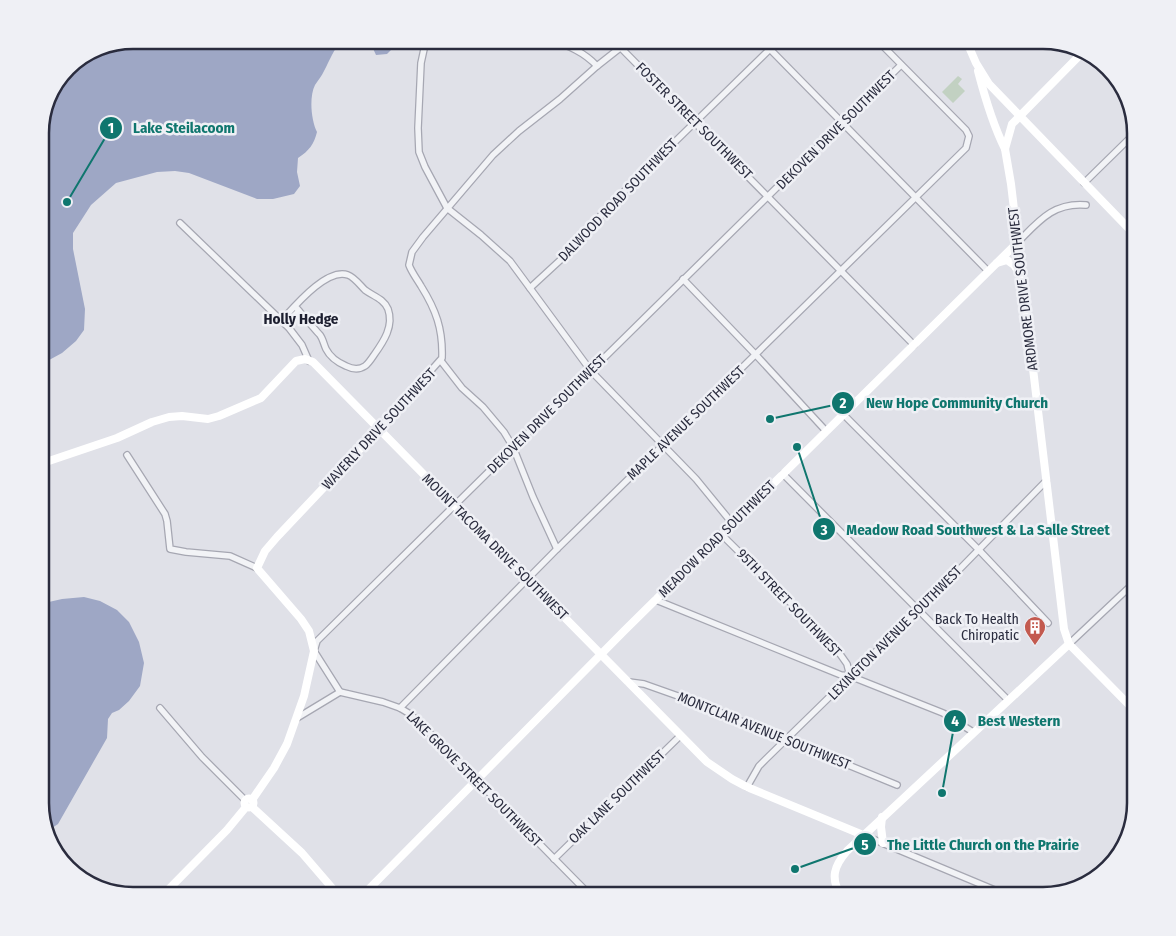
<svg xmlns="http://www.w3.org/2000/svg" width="1176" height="936" font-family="'Fira Sans Condensed',sans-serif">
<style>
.green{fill:#c2d1c2}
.water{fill:#9ea7c5}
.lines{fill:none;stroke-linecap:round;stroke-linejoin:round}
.street-casing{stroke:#a6a7b2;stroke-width:8}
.street{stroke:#f2f3f6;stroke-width:5.5}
.secondary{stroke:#fff;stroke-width:8}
.labels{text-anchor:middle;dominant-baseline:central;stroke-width:5;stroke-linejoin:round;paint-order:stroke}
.street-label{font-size:14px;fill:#2a2c3e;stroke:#eff0f5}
.poi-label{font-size:14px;fill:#2a2c3e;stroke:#eff0f5;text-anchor:end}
.neighbourhood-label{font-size:15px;font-weight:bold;fill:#1c1e2f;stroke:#eff0f5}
.rim{fill:none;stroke:#2a2c3e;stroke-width:2.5}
.leader{fill:none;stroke:#0f766e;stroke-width:2}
.callout-dot{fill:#0f766e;stroke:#eff0f5;stroke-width:2}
.mark-label{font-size:15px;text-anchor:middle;font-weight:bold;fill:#fff}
.callout-label{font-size:15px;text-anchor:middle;font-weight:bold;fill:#0f766e;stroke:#eff0f5;stroke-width:5;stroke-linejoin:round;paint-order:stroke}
</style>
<rect width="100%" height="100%" fill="#e0e1e8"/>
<!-- green -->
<g class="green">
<polygon points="392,40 423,40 419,50"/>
<polygon points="958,76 962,79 958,84 965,91 953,103 942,92"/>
</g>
<!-- water -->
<g class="water">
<path d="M133 40H342C332 52 331 58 324 71 322 76 318 80 315 85 309 97 311 120 317 132 314 144 309 151 298 158L297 172 300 186 294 194 273 199H257L189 173 175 171 157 172 116 183 91 205 73 233V249L85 309 84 330 76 341 62 353 40 365V126L50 91 71 63Z"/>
<polygon points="369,40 392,40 394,47 387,54 376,55"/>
<polygon points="84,597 100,601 117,610 129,622 139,642 144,663 140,686 129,701 119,710 112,713 108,719 107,738 58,824 46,832 40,809 40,604 62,599"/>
</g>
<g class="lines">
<!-- street casing -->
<g class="street-casing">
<g id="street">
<polyline points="426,40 421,63 418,128 419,152 425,167 447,208 481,235 510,261 591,371 696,479 732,523"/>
<path d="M551 40C569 46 584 52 597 66"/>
<polyline points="761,40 988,271"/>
<polyline points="621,48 914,345"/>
<polyline points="1084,183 1136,132"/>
<polyline points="180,223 289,328 302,345 309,361"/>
<path d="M1017 243C1038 222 1053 202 1086 205"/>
<polyline points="683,279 756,355 826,431"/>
<polyline points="530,288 581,241 605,210 770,49"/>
<path d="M281 321C294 307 327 267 348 275 354 277 360 285 365 290 373 296 384 299 388 309 394 326 384 341 374 355 372 358 368 364 365 366 359 370 352 369 346 366 339 363 330 357 326 349 324 345 323 339 320 335 312 326 303 316 295 306"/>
<polyline points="285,324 299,311"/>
<polyline points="441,361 462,388 483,407 504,432 513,447 533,497 557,549"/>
<polyline points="843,414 978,549 1048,623"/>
<path d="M379 429 442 358C443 329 436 310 421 286 417 279 412 273 409 265L412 252 423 237 493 155 519 131 560 99 597 66 630 40"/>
<polyline points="127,455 165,514 167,521 170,549 186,552 230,556 257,568"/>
<polyline points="783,474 1008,700"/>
<polyline points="721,534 835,647 847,664 850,676"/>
<polyline points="656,600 841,675 850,676 943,713 973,732"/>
<polyline points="1069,644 1136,581"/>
<polyline points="629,682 644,684 692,701 897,785"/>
<polyline points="160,708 202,757 245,800"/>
<polyline points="400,708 557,549 966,148 969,136 966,130 877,40"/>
<polyline points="297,718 340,692"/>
<polyline points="747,787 759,766 766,759 949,580 1046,481"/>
<polyline points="863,835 1009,896"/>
<polyline points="554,859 680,736"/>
<polyline points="591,896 439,742 410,714 400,708 383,702 340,692 314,651 317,641 901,65"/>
</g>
</g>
<!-- street -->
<use href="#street" class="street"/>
<!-- secondary -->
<g class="secondary">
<polyline points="966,40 976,63 989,84 1136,236"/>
<polyline points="1081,54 1012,124 1005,149 1011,184 1064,629 1069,644 1136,712"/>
<path d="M978 71C985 98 993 125 1005 149"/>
<polyline points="997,263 1007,260 1014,265 1019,273"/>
<polyline points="40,464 117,438 152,422 169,417 182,416 208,419 219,416 261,398 296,361 305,359 313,362 707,762 732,779 747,787 863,835"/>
<circle cx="249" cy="803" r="4.5"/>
<polyline points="252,800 274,768 287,744 304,696 314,651 309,631 301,619 257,568 265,551 277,537 379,429"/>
<polyline points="252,807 302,853 339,896"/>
<polyline points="882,817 881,827 883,843"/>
<polyline points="162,896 227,830 246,807"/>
<polyline points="362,896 624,631 1017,243"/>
<path d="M841 896C830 878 834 866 847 851L1069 644"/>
</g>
</g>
<!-- icons -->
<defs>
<g id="building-pin" transform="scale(1.125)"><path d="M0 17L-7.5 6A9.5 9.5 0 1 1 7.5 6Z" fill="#c35a4f" stroke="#eff0f5"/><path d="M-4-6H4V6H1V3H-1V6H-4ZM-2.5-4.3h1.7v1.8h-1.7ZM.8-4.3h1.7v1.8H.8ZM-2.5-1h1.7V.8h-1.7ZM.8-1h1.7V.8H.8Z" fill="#fff"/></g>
</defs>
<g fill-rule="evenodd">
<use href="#building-pin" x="1035" y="627"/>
</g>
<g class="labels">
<!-- street labels -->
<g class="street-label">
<text transform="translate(694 121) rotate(45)">FOSTER STREET SOUTHWEST</text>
<text transform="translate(836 130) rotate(-45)">DEKOVEN DRIVE SOUTHWEST</text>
<text transform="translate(618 200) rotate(-46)">DALWOOD ROAD SOUTHWEST</text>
<text transform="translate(1023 289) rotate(-97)">ARDMORE DRIVE SOUTHWEST</text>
<text transform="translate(547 414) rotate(-45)">DEKOVEN DRIVE SOUTHWEST</text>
<text transform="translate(686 423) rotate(-44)">MAPLE AVENUE SOUTHWEST</text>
<text transform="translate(379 429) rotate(-47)">WAVERLY DRIVE SOUTHWEST</text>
<text transform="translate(717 539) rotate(-45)">MEADOW ROAD SOUTHWEST</text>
<text transform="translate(495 547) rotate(45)">MOUNT TACOMA DRIVE SOUTHWEST</text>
<text transform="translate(789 603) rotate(46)">95TH STREET SOUTHWEST</text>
<text transform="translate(895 633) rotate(-45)">LEXINGTON AVENUE SOUTHWEST</text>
<text transform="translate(764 731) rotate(22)">MONTCLAIR AVENUE SOUTHWEST</text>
<text transform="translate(474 779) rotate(45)">LAKE GROVE STREET SOUTHWEST</text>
<text transform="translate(617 797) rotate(-44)">OAK LANE SOUTHWEST</text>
</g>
<!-- poi labels -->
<g class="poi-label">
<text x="1019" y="619">Back To Health<tspan x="1019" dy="16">Chiropatic</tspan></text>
</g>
<!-- neighbourhood labels -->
<g class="neighbourhood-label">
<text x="301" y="319">Holly Hedge</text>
</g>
</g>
<!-- crop -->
<path d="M0 0H1176V936H0ZM133 49H1043A84 84 0 0 1 1127 133V803A84 84 0 0 1 1043 887H133A84 84 0 0 1 49 803V133A84 84 0 0 1 133 49Z" fill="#eff0f5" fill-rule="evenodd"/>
<path class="rim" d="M133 49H1043A84 84 0 0 1 1127 133V803A84 84 0 0 1 1043 887H133A84 84 0 0 1 49 803V133A84 84 0 0 1 133 49Z"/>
<!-- callouts -->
<path class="leader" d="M67 202L111 128M770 419L843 403M797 447L824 529M942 793L955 721M795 869L865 844"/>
<g class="callout-dot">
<circle cx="67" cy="202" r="5"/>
<circle cx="770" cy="419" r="5"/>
<circle cx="797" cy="447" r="5"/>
<circle cx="942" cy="793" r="5"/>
<circle cx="795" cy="869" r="5"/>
<circle cx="111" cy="128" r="12"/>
<circle cx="843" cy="403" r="12"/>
<circle cx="824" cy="529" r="12"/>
<circle cx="955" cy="721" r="12"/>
<circle cx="865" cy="844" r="12"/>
</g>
<g class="mark-label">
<text x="111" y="133">1</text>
<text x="843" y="408">2</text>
<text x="824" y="535">3</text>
<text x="955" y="726">4</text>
<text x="865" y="850">5</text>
</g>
<g class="callout-label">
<text x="184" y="133">Lake Steilacoom</text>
<text x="957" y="408">New Hope Community Church</text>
<text x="978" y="535">Meadow Road Southwest &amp; La Salle Street</text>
<text x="1019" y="726">Best Western</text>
<text x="983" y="850">The Little Church on the Prairie</text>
</g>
</svg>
